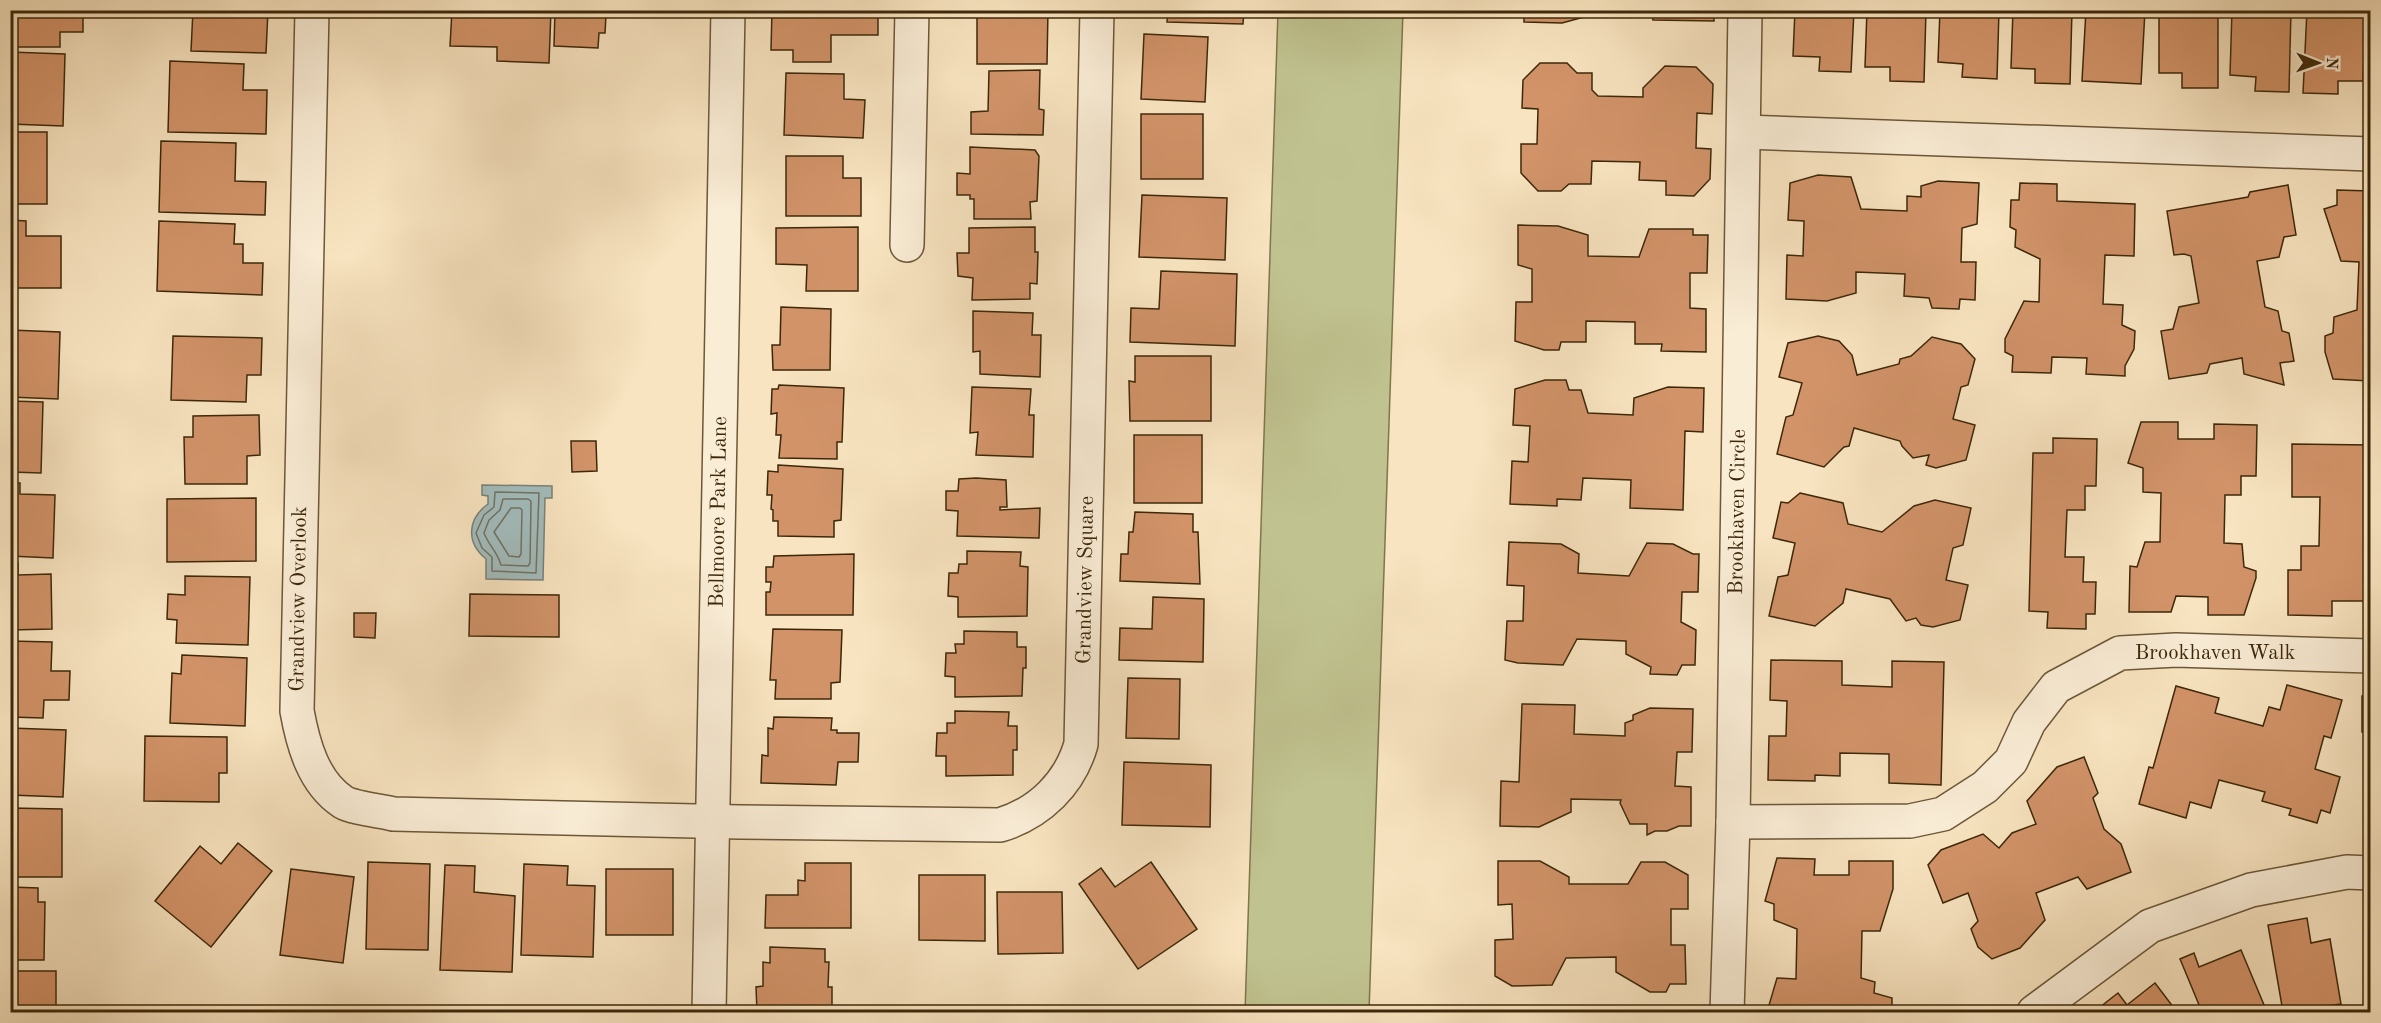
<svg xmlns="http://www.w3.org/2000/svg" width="2381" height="1023" font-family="'Old Standard TT',serif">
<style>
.green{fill:#c0c390;stroke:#7e764d;stroke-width:1.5}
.water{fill:#a2bcbd;stroke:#7a8175;stroke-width:1.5}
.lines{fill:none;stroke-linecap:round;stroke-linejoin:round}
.shore{stroke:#707264;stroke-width:1.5}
.building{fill:#d29369;stroke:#3d280a;stroke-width:1.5}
.minor-casing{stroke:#6c5738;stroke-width:36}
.minor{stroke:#faedd6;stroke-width:33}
.labels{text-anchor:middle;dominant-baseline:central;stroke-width:5;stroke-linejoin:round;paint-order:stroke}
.street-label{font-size:21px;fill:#3d280a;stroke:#faedd6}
</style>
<rect width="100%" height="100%" fill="#f8e4c0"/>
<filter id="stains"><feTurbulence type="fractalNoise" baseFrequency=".00333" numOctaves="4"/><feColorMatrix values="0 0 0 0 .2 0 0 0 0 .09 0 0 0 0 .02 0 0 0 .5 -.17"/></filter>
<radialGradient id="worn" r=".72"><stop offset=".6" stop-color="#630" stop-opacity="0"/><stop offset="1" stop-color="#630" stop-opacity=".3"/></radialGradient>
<!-- green -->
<polygon class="green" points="1278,11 1403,11 1369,1012 1245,1012"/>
<!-- water -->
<path class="water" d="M482 485 552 486V498H545L543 580 486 579V559C466 543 467 519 488 504V496L482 495Z"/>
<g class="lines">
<!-- shore -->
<g class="shore">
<polygon points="495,492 539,493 536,573 492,571 492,557 482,548 476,533 484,515 494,507"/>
<path d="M503 499H528L531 501 530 563 528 566 501 565C497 551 489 546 484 533L489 520 500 510Z"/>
<polygon points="511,508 520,508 522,510 521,554 519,557 509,556 494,532"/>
</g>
</g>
<!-- building -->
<g class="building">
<polygon points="10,10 83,10 83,32 60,32 60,47 10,47"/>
<polygon points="193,10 268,10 266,53 191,51"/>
<polygon points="452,10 551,10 549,63 497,61 497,47 450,46"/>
<polygon points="555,10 598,10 598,14 606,15 605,33 599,33 598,48 554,46"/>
<polygon points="772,10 878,10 878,35 831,35 831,62 793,62 793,50 771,50"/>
<polygon points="977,10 1048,10 1047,64 977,64"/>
<polygon points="1168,10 1244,10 1243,24 1167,22"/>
<polygon points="1524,10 1595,10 1595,17 1584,17 1562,23 1524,22"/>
<polygon points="1650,10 1714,10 1714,21 1653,20"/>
<polygon points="1795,10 1854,10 1851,72 1819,71 1820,57 1793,56"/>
<polygon points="1867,10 1926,10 1924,82 1890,81 1890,67 1865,67"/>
<polygon points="1940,10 1999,10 1997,79 1962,77 1963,64 1938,62"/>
<polygon points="2013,10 2072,10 2070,84 2035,83 2035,69 2011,68"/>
<polygon points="2086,10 2145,10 2141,84 2082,81"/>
<polygon points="2159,10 2218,10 2218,88 2182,88 2182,73 2159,73"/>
<polygon points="2232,10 2291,10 2289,92 2255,91 2256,77 2230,75"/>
<polygon points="2307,10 2366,10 2363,81 2338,81 2338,94 2303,93"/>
<polygon points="1144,34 1208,37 1205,102 1141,99"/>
<polygon points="10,52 65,54 63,126 10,124"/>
<polygon points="170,61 244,64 243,90 267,90 266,134 168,132"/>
<polygon points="1540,63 1567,63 1577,73 1592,73 1592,90 1598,96 1643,97 1643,88 1665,66 1696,67 1713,84 1712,114 1697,113 1696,148 1711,149 1710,179 1694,196 1666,195 1666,181 1639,180 1640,162 1592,161 1591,184 1569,184 1561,191 1538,191 1521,173 1521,144 1537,144 1538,109 1522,108 1523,80"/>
<polygon points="1040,70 1039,109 1044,110 1043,135 971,134 971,112 988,111 989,71"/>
<polygon points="786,73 844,74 844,99 865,100 863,138 784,135"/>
<rect x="1141" y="114" width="62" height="65"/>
<rect x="10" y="132" width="37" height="72"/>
<polygon points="161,141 236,143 235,181 266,182 265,215 159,212"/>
<polygon points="970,147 1035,150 1039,156 1037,201 1030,202 1031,219 974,219 974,199 970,199 970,195 957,195 957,173 970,174"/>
<polygon points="786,156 843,156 843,178 861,178 861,216 786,216"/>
<polygon points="1818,175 1851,177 1861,209 1907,211 1907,196 1921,197 1921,186 1938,181 1979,183 1977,224 1962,228 1961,262 1976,262 1975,300 1960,299 1959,309 1932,308 1929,298 1904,296 1905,274 1856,272 1856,293 1827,301 1786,299 1787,255 1803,256 1804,221 1788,220 1790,183"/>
<polygon points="2020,183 2057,184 2057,201 2135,204 2134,256 2105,255 2103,304 2123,305 2122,325 2135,331 2134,349 2125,366 2125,376 2086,374 2087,358 2052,357 2051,373 2012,372 2013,356 2005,352 2005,339 2024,301 2039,302 2040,259 2015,247 2016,230 2010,227 2011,200 2019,200"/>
<polygon points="2288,185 2296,235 2284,237 2279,257 2257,261 2265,307 2278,311 2282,331 2289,333 2294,361 2280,363 2284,385 2244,374 2242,358 2210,364 2207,373 2169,379 2161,331 2173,329 2179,307 2199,303 2191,256 2184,254 2174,255 2167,211 2248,197 2250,192"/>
<polygon points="2337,190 2370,191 2370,381 2333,379 2325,352 2325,336 2333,333 2334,317 2357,310 2359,262 2341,261 2324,209 2337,205"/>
<polygon points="1142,195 1227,198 1225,260 1139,257"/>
<polygon points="10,220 26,221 26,236 61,236 61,288 10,288"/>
<polygon points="159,221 235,224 234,244 243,244 243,263 263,263 262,295 157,291"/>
<polygon points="1518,225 1558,226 1588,235 1588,256 1639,257 1649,229 1693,229 1693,235 1708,235 1707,273 1690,273 1690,308 1706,309 1706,352 1661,351 1662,344 1635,344 1635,322 1586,321 1586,342 1561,342 1559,350 1544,350 1515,341 1516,302 1532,302 1532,269 1518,265"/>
<polygon points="858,227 858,291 806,291 807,265 776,264 776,228"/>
<polygon points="1035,227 1035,252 1038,252 1037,284 1030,283 1030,299 972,300 973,278 958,276 957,253 969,253 969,228"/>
<polygon points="1161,271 1237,274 1235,346 1130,342 1131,308 1159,309"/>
<polygon points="781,307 831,309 830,370 773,370 772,345 780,345"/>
<polygon points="973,311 1033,313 1032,335 1041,335 1040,377 980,374 980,351 973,352"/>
<polygon points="10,330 60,332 58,399 10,397"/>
<polygon points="173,336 262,338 261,375 247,375 246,402 171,400"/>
<polygon points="1818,336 1839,341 1852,355 1857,375 1899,364 1900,359 1911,356 1932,337 1961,344 1975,359 1968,385 1961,387 1953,419 1975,425 1966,460 1936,468 1926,465 1929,455 1913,458 1902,446 1900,441 1854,428 1849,446 1844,447 1824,467 1777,454 1786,417 1793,415 1802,383 1779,377 1788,343"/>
<polygon points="1135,356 1211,356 1211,421 1130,421 1129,381 1135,382"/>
<polygon points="1545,380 1566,380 1569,390 1581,390 1588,413 1633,415 1634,398 1668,387 1704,388 1703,432 1685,431 1683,510 1630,508 1631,480 1583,478 1581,500 1557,499 1557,506 1510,504 1512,461 1528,462 1530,426 1513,425 1515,389"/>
<polygon points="779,385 844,388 842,442 837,442 837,459 779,458 781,435 776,435 777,413 771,414 772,389 778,389"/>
<polygon points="972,387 1031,389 1029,415 1034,415 1033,457 976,455 978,432 970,433"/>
<polygon points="10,401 43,402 41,473 10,472"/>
<polygon points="259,415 260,455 247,456 247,484 185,484 184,437 193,437 193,416"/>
<polygon points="2141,422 2178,422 2178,439 2214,439 2214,424 2257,425 2256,476 2241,476 2241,495 2225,495 2224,543 2242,544 2244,567 2256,571 2256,578 2244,615 2208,615 2208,597 2176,596 2171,612 2129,612 2130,566 2137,567 2145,542 2160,542 2161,493 2143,492 2143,468 2128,463"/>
<rect x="1134" y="435" width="68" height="68"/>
<polygon points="2053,438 2097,439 2096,486 2085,486 2085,510 2067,510 2065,557 2084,557 2083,582 2096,582 2095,614 2086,614 2086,629 2047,628 2048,612 2029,611 2033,453 2053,453"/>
<polygon points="571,441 596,441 597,471 572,472"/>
<polygon points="2292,444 2370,445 2370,618 2365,618 2366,601 2332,601 2332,616 2288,615 2288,570 2301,570 2301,546 2319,546 2320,497 2292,497"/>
<polygon points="778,465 843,469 841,520 834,521 834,537 778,536 778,521 773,521 773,510 771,509 772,495 767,495 768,471 778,472"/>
<polygon points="976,478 1006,480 1007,507 1000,507 1000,510 1040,508 1039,538 957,536 958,511 946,510 946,491 958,491 959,479"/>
<polygon points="10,483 20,483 20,494 55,495 53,558 10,556"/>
<polygon points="1800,493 1843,503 1848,524 1882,532 1914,506 1935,500 1971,508 1963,545 1953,548 1946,580 1968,585 1960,620 1933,627 1921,625 1916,618 1906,621 1890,599 1846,589 1843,603 1815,626 1769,616 1778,577 1788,575 1795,543 1773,538 1781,502 1788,503"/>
<polygon points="256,498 256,561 167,562 167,499"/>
<polygon points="1135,512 1193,514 1193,532 1198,532 1200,584 1120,581 1121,554 1128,554 1129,532 1133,532"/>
<polygon points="1509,542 1561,544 1579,554 1578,573 1629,576 1647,543 1673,544 1693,554 1699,554 1698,592 1682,592 1681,622 1696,630 1695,665 1682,665 1677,675 1650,674 1651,667 1626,654 1626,641 1577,639 1563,665 1518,663 1505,660 1507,621 1523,621 1524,586 1507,585"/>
<polygon points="967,551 1021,552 1020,566 1028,567 1027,616 958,617 958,597 948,596 949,573 958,573 959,564 967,564"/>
<polygon points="854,554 853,615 766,615 766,592 770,592 771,582 766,582 766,567 773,567 774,556"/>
<polygon points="10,563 18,563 18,575 51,574 52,629 10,630"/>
<polygon points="185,576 250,577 248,645 176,643 177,620 167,619 168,594 185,595"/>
<polygon points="470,594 559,595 559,637 469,636"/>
<polygon points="1153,597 1204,599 1203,662 1119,660 1120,628 1152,629"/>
<polygon points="354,613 376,613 375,638 354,637"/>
<polygon points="773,629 842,630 840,682 831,683 831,699 775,699 776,680 770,680"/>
<polygon points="964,631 1017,632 1017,647 1026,647 1026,668 1023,668 1022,696 955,697 955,677 945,676 946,653 956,653 955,644 964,644"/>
<polygon points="10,641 52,642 51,671 70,671 69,700 44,700 43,718 10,717"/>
<polygon points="182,655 247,658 245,726 170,723 172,673 181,674"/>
<polygon points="1771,660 1842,661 1842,685 1892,687 1892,661 1944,662 1941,785 1889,783 1889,754 1840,753 1840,776 1815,775 1815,781 1768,780 1769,736 1786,736 1787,701 1770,700"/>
<polygon points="1128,678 1180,679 1179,739 1126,738"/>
<polygon points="2287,685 2342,700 2331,738 2324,736 2315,769 2340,777 2330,813 2321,810 2317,823 2289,815 2291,809 2262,801 2265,792 2219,780 2211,808 2190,802 2186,818 2139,804 2149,767 2153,768 2176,686 2219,698 2215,713 2263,726 2269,707 2280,710"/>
<rect x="2362" y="696" width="8" height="36"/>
<polygon points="1522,704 1575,705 1574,734 1625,736 1625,723 1633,720 1633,715 1650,708 1693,709 1692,752 1677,752 1675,786 1691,787 1691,826 1679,826 1667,831 1655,831 1647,835 1647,824 1630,824 1620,803 1621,800 1571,799 1571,812 1539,827 1500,826 1501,781 1519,782"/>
<polygon points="955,711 1009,712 1008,726 1017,726 1017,750 1013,750 1013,775 946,776 946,756 936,756 937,733 947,733 947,723 955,723"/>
<polygon points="774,717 832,718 831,730 837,730 837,733 859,733 858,762 838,762 836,785 761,783 762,755 768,756 768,728 773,729"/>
<polygon points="10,728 66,730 63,797 10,795"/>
<polygon points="145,736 227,737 227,773 219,773 219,802 144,801"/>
<polygon points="2084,757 2098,793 2093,798 2104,829 2121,844 2131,872 2087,889 2078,877 2036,893 2045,920 2020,948 1992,959 1978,947 1971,929 1978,921 1968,893 1943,903 1928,865 1941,850 1983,834 1999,848 2012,833 2036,824 2027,801 2057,767"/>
<polygon points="1124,762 1211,765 1210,827 1122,825"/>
<polygon points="10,808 62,809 62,877 10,877"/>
<polygon points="238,843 272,871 211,947 155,901 200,846 221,864"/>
<polygon points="1777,858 1815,859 1814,875 1849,875 1849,861 1893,861 1893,889 1880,931 1862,931 1861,978 1875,982 1874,993 1892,998 1892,1012 1767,1012 1777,978 1796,979 1797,929 1774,920 1774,904 1765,901"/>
<polygon points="1498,861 1540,861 1569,877 1569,884 1628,884 1641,862 1665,862 1688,875 1688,909 1671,909 1671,945 1685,945 1686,984 1670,984 1666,992 1650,992 1616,972 1616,957 1566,958 1552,985 1512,986 1495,976 1495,940 1513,939 1512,904 1498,905"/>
<polygon points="368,862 430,864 428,950 366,949"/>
<polygon points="1151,862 1197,929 1138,969 1079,884 1101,868 1115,887"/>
<polygon points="805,863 851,863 851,928 765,928 766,895 798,895 798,880 805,881"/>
<polygon points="524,864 568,866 567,885 595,886 593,957 521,955"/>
<polygon points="445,865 475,866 474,892 515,896 512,972 440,970"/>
<polygon points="291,869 354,877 343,963 280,955"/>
<rect x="606" y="869" width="67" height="66"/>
<polygon points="919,875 985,875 985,941 919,940"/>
<polygon points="10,887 38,888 38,902 45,902 44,960 10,960"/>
<polygon points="997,892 1062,892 1063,953 998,954"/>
<polygon points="2307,918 2311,943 2330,939 2341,1004 2283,1012 2268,925"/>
<polygon points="770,947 825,949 825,962 829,962 828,987 832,987 832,1012 757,1012 756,987 763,986 763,962 770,963"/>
<polygon points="2241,950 2267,1012 2202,1012 2180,959 2194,953 2199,967"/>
<rect x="10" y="971" width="46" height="41"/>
<polygon points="2155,983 2177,1012 2105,1012 2100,1007 2118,993 2127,1005"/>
</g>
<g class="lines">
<!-- minor casing -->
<g class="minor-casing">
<g id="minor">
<path d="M312 10 297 711C303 744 313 782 343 802 353 808 381 811 393 814L740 822 1000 825C1040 813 1070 783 1081 744L1097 10"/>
<polyline points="1744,132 2370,154"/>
<polyline points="907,245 912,10"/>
<polyline points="1733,822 1910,821 1943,814 1985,787 2011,761 2029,722 2056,687 2120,653 2176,650 2370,656"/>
<polyline points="709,1012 728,10"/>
<polyline points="1727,1012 1733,822 1745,10"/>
<polyline points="2034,1012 2150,926 2251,890 2347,872 2370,873"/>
</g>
</g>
<!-- minor -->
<use href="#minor" class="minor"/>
</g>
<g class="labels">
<!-- street labels -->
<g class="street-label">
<text transform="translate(719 512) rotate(-89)">Bellmoore Park Lane</text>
<text transform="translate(1738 512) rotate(-89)">Brookhaven Circle</text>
<text transform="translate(1086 580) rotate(-89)">Grandview Square</text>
<text transform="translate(299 599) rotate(-89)">Grandview Overlook</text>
<text x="2215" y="653">Brookhaven Walk</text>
</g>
</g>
<!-- margin -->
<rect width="2381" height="1023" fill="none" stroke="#f8e4c0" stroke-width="36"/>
<rect x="12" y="12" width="2357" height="999" fill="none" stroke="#3d280a" stroke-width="3"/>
<rect x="18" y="18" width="2345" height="987" fill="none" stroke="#3d280a" stroke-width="1.5"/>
<!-- north arrow -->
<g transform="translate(2318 63) rotate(91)" stroke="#faedd6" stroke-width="4.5" paint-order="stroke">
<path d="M0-4.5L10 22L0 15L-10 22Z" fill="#3d280a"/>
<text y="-9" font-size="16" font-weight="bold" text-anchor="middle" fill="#3d280a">N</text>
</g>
<rect width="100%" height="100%" filter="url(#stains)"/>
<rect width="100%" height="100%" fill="url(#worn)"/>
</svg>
